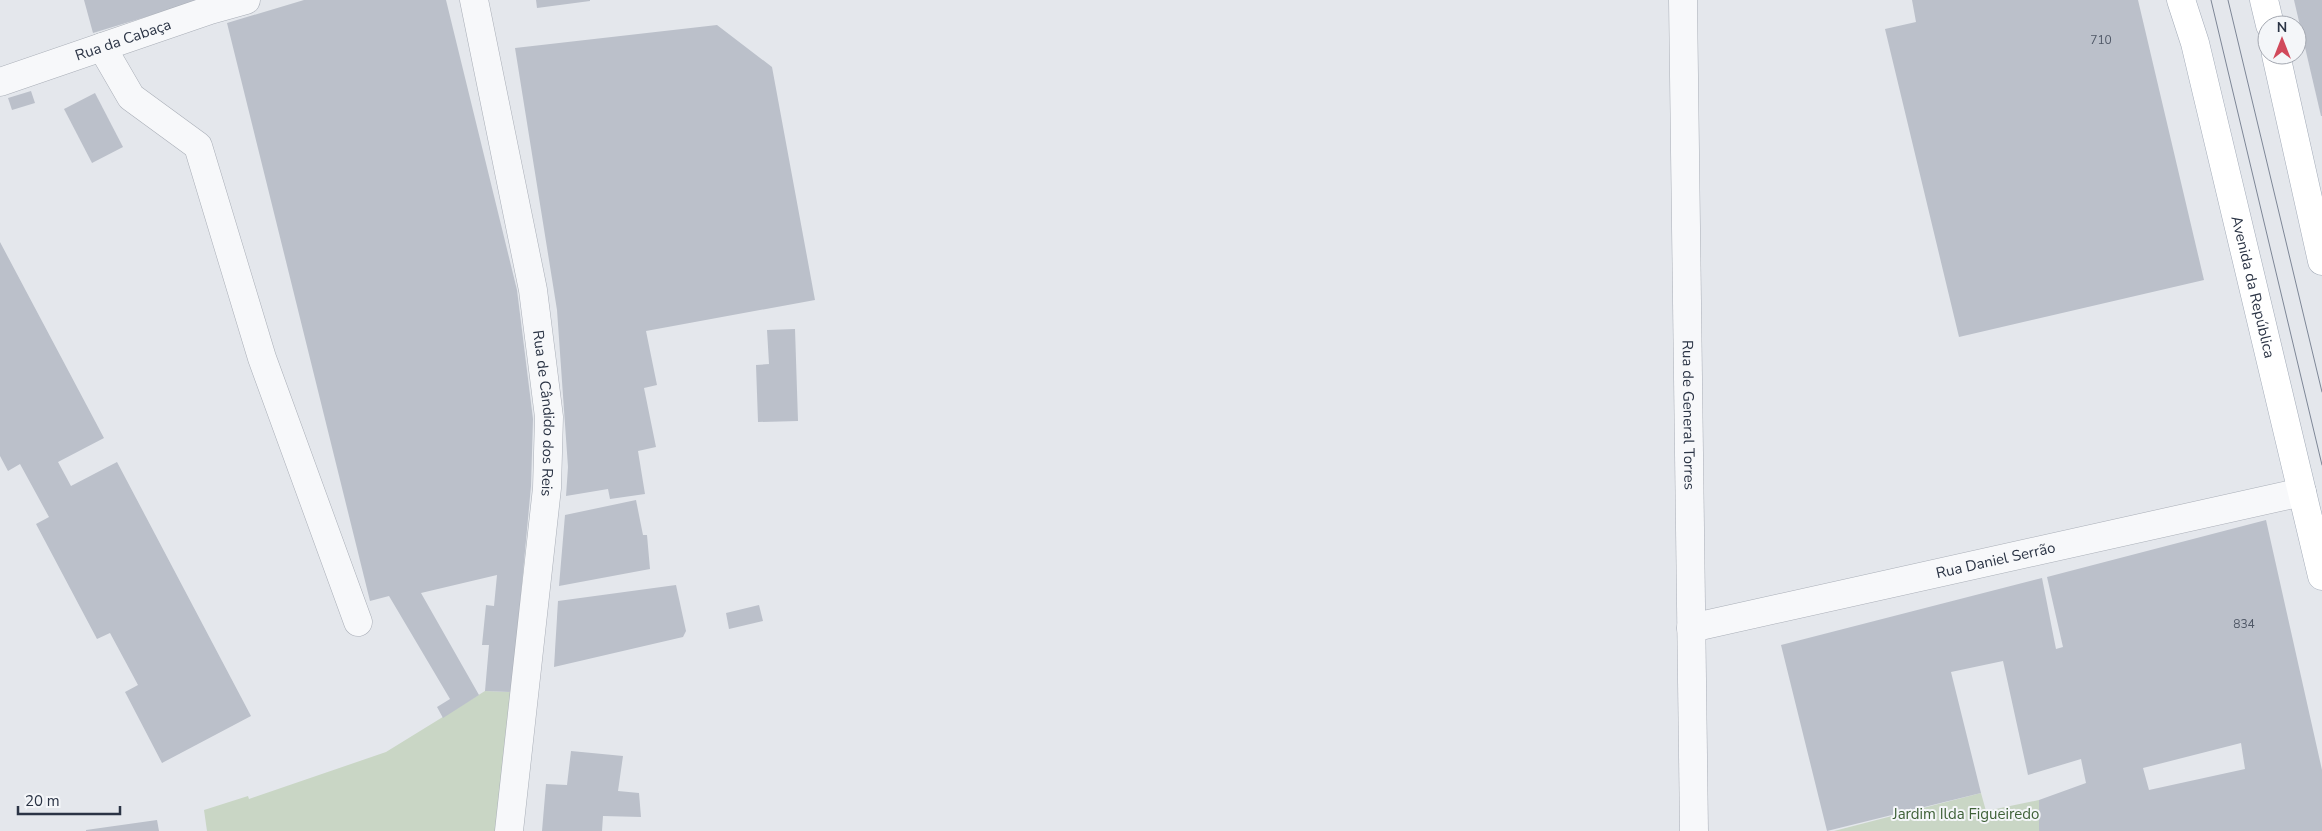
<svg xmlns="http://www.w3.org/2000/svg" width="2322" height="831" font-family="'Nunito Sans',sans-serif">
<style>
.green{fill:#c9d6c5}
.building{fill:#bbc0ca;fill-rule:evenodd}
.lines{fill:none;stroke-linecap:round;stroke-linejoin:round}
.minor-casing{stroke:#a9aeb7;stroke-width:29}
.major-casing{stroke:#a3abb8;stroke-width:29}
.minor{stroke:#f7f8fa;stroke-width:28}
.major{stroke:#fff;stroke-width:28}
.tram{stroke:#7d8696;stroke-width:1}
.labels{text-anchor:middle;dominant-baseline:central;stroke-width:4;stroke-linejoin:round;paint-order:stroke}
.number-label{font-size:12px;fill:#4f5766}
.street-label{font-size:15px;fill:#2b3445;stroke:#f4f6f9}
.park-label{font-size:15px;fill:#3f6138;stroke:#f4f6f9}
</style>
<rect width="100%" height="100%" fill="#e4e7ec"/>
<!-- green -->
<g class="green">
<polygon points="485,691 512,692 496,831 207,831 204,810 248,796 249,799 386,752"/>
<polygon points="1981,793 1986,811 2039,800 2039,831 1834,831"/>
</g>
<!-- building -->
<g class="building">
<polygon points="84,0 198,0 198,1 93,33"/>
<polygon points="304,0 446,0 517,290 533,419 531,486 512,692 485,691 489,645 482,645 486,605 494,606 497,575 421,593 479,695 443,718 437,707 450,699 389,596 370,601 227,23"/>
<polygon points="536,0 590,0 590,1 537,8"/>
<polygon points="1912,0 2138,0 2204,280 1959,337 1885,29 1916,22"/>
<polygon points="2294,0 2322,0 2322,116 2321,116"/>
<polygon points="717,25 772,67 815,300 646,331 657,385 644,388 656,447 638,451 645,494 610,499 608,489 566,496 568,467 557,310 515,48"/>
<polygon points="31,91 35,103 12,110 8,98"/>
<polygon points="95,93 123,147 92,163 64,109"/>
<polygon points="0,242 104,438 58,462 71,486 117,462 251,716 162,763 125,692 138,685 110,633 97,639 36,524 49,517 20,464 8,471 0,456"/>
<polygon points="795,329 798,421 758,422 756,365 769,364 767,330"/>
<polygon points="636,500 643,535 647,535 650,569 559,586 565,515"/>
<path d="M2266 520 2322 770V831H2039V800L2086 783 2081 759 2028 775 2003 661 1951 672 1981 793 1827 831 1781 645 2042 578 2056 649 2063 647 2047 577ZM2241 743 2245 769 2149 790 2143 768Z"/>
<polygon points="676,585 686,631 683,637 554,667 558,601"/>
<polygon points="759,605 763,621 729,629 726,613"/>
<polygon points="571,751 623,756 618,791 639,793 641,817 603,816 602,831 542,831 546,784 567,785"/>
<polygon points="157,820 159,831 86,831 86,830"/>
</g>
<g class="lines">
<!-- minor casing -->
<g class="minor-casing">
<g id="minor">
<path id="s1" d="M474 0 533 290 549 417 547 488 509 831"/>
<path id="s2" d="M1683 0 1694 831"/>
<polyline points="102,47 131,97 198,146 262,358 358,622"/>
<path id="s3" d="M0 82 210 10 246 0"/>
<path id="s4" d="M1691 628 2302 492"/>
</g>
</g>
<!-- major casing -->
<g class="major-casing">
<g id="major">
<path id="s5" d="M2181 0 2195 43 2322 576"/>
<polyline points="2264,0 2270,25"/>
<polyline points="2276,55 2322,261"/>
</g>
</g>
<!-- minor -->
<use href="#minor" class="minor"/>
<!-- major -->
<use href="#major" class="major"/>
<!-- tram -->
<g class="tram">
<polyline points="2211,0 2322,465"/>
<polyline points="2228,0 2322,392"/>
</g>
</g>
<g class="labels">
<!-- number labels -->
<g class="number-label">
<text x="2101" y="40">710</text>
<text x="2244" y="624">834</text>
</g>
<!-- street labels -->
<g class="street-label">
<text stroke="none"><textPath href="#s3" startOffset="130">Rua da Cabaça</textPath></text>
<text stroke="none"><textPath href="#s5" startOffset="296">Avenida da República</textPath></text>
<text stroke="none"><textPath href="#s1" startOffset="420">Rua de Cândido dos Reis</textPath></text>
<text stroke="none"><textPath href="#s2" startOffset="415">Rua de General Torres</textPath></text>
<text stroke="none"><textPath href="#s4" startOffset="312">Rua Daniel Serrão</textPath></text>
</g>
<!-- park labels -->
<g class="park-label">
<text x="1966" y="814">Jardim Ilda Figueiredo</text>
</g>
</g>
<!-- north arrow -->
<g transform="translate(2282 40)"><circle r="24" fill="#f4f6f9" stroke="#a4a8b1"/>
<path d="M0-4L9 19L0 12L-9 19Z" fill="#d1495b"/>
<text y="-8" font-size="14" font-weight="bold" text-anchor="middle" fill="#2b3445">N</text>
</g>
<!-- scale -->
<path d="M18 806v8h102v-8" fill="none" stroke="#2b3445" stroke-width="2.5"/>
<text x="25" y="806" font-size="15" fill="#2b3445" stroke="#f4f6f9" stroke-width="4" paint-order="stroke">20 m</text>
</svg>
